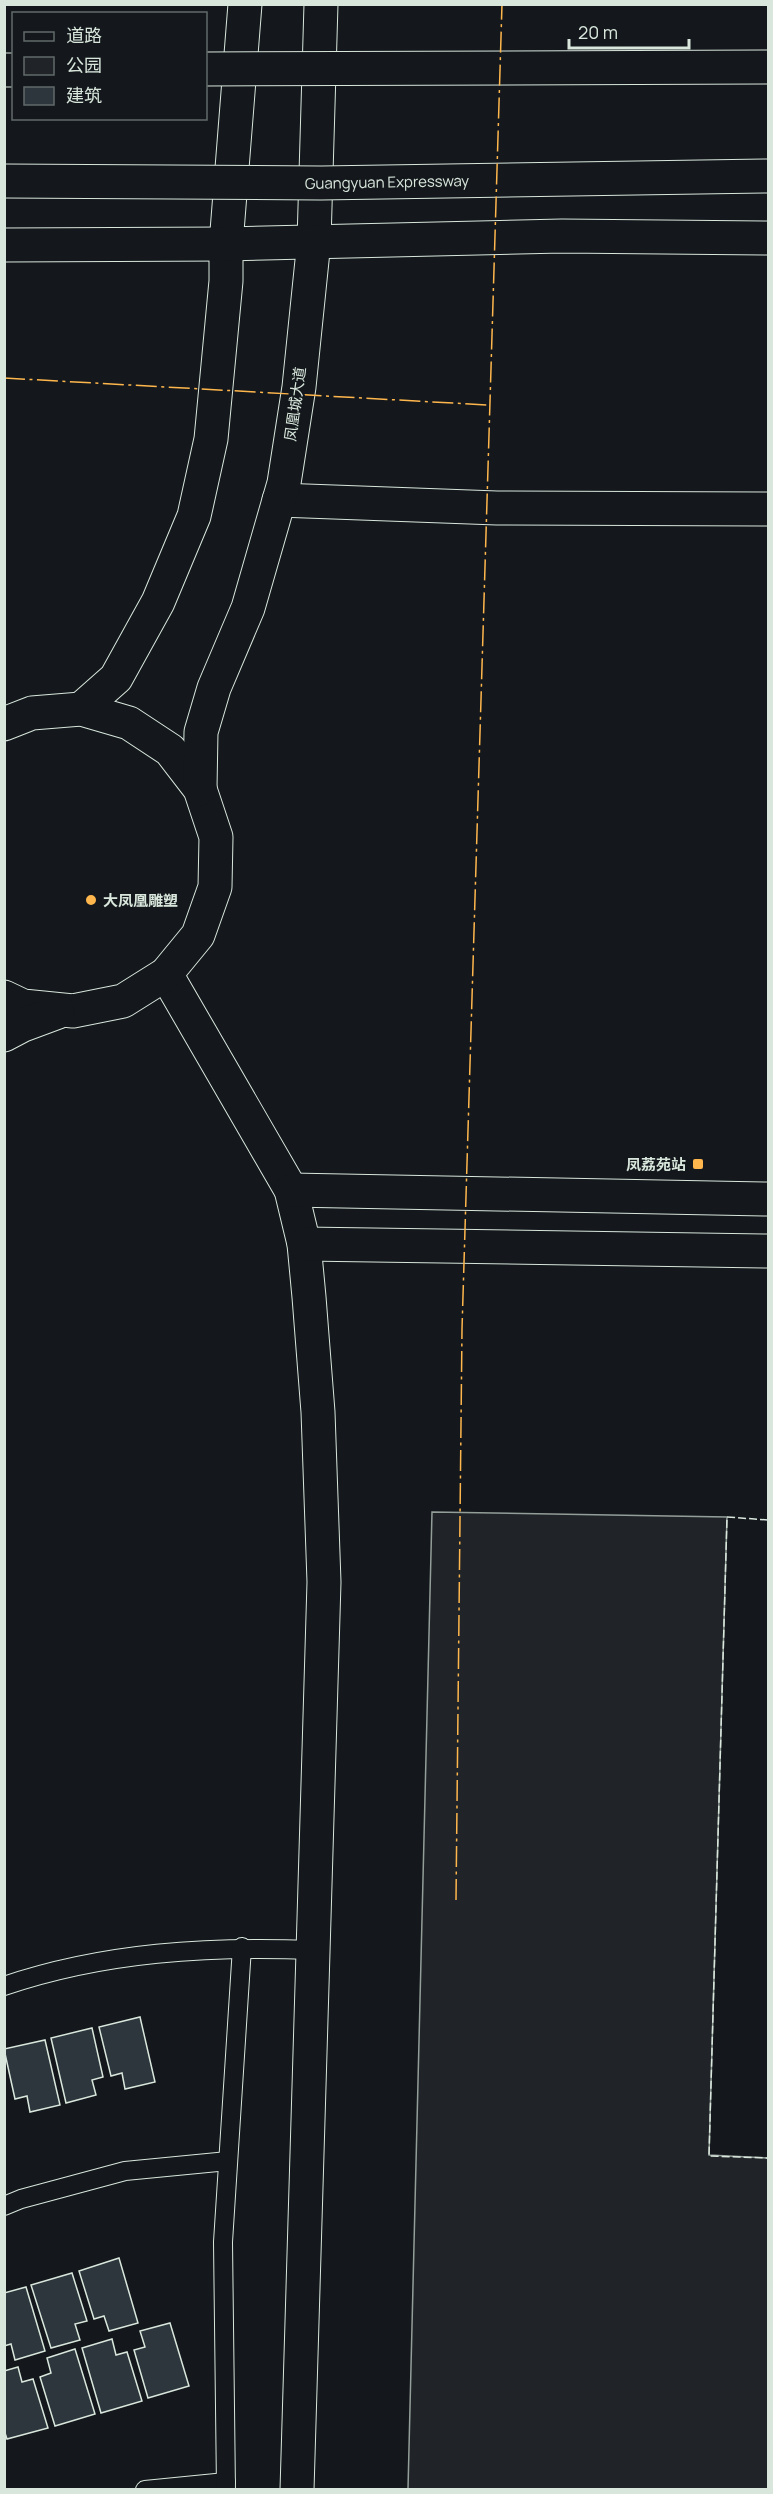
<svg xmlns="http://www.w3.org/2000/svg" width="773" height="2494" font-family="Manrope,'Noto Sans SC',sans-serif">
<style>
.green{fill:#202428;stroke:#939e99;stroke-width:1.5}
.building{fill:#2c363c;stroke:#d8e6dc;stroke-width:1.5}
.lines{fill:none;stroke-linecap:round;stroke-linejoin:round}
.service-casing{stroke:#d8e6dc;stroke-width:20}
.minor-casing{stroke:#d8e6dc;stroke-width:35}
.secondary-casing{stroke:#d8e6dc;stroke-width:35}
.trunk-casing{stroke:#d8e6dc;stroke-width:35}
.service{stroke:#14181c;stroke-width:18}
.minor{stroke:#14181c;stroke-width:33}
.secondary{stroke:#14181c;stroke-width:33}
.trunk{stroke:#14181c;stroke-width:33}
.trunk-bridge-casing{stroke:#d8e6dc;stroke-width:35;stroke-linecap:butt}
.trunk-bridge{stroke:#14181c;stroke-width:33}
.fence{stroke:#d8e6dc;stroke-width:1.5;stroke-dasharray:8 3;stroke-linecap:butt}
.power{stroke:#ffb74d;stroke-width:1.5;stroke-dasharray:21 4.5 3 4.5;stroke-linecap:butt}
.poi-dot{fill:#ffb74d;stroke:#14181c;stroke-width:2}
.labels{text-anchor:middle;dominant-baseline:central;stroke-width:4.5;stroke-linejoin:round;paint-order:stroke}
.street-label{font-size:15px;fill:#d8e6dc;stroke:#14181c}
.poi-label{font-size:15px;font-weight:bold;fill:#d8e6dc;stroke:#14181c;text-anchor:start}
</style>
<rect width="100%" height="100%" fill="#14181c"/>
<!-- green -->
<polygon class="green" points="432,1512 727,1517 709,2155 768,2158 768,2489 408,2489"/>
<!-- building -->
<g class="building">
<polygon points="140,2017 155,2082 125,2089 122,2073 111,2076 99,2027"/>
<polygon points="92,2028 103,2077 92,2080 96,2095 66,2103 51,2038"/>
<polygon points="45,2040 60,2105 30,2112 27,2096 15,2099 4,2049"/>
<polygon points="119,2258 138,2323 109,2331 104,2316 94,2319 79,2271"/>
<polygon points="72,2273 87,2321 75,2324 80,2340 51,2348 31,2285"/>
<polygon points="26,2287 45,2351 15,2360 11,2344 4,2346 4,2293"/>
<polygon points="170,2323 189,2386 148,2398 134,2350 145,2347 140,2331"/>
<polygon points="112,2339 116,2355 127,2352 142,2401 101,2413 82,2348"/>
<polygon points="75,2349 95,2414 55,2426 40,2377 51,2373 47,2358"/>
<polygon points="18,2367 22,2382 33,2379 48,2428 7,2439 4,2430 4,2371"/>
</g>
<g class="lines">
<!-- service casing -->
<g class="service-casing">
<g id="service">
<path d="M4 1986C104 1952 209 1946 313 1950"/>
<polyline points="4,2206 21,2199 125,2171 228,2161"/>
<polyline points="145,2490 226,2482"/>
<polyline points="226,2490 223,2242 242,1947"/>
</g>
</g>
<!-- minor casing -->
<g class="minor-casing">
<g id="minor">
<polyline points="279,500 497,508 768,509"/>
<polyline points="166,974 291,1190 304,1244 309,1297 318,1412 324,1582 297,2490"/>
<polyline points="291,1190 768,1199"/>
<polyline points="304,1244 768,1251"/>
</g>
</g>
<!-- secondary casing -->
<g class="secondary-casing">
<g id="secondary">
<polyline points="81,709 116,678 158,602 194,516 211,439 226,281 226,244 245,4"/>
<polyline points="4,724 32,713 81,709 129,723 170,750 200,789 216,837 215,887 198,935 166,974 123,1001 73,1011 23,1006 4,997"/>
<polyline points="200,789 201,732 214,688 248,608 284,483 299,387 314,241 321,4"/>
<polyline points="4,1035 23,1025 58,1012"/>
</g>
</g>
<!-- trunk casing -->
<g class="trunk-casing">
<g id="trunk">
<polyline points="4,70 14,70"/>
<polyline points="4,245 226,244 562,236 768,238"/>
</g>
</g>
<!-- service -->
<use href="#service" class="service"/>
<!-- minor -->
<use href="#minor" class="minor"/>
<!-- secondary -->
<use href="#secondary" class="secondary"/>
<!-- trunk -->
<use href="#trunk" class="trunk"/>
<!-- trunk-bridge casing -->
<g class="trunk-bridge-casing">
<g id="trunk-bridge">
<polyline points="206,69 768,67"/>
<polyline points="4,181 321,183 768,176"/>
</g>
</g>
<!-- trunk-bridge -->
<use href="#trunk-bridge" class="trunk-bridge"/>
<!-- fence -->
<polyline class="fence" points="768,1520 727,1517 709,2156 768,2158"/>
<!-- power -->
<g class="power">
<polyline points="4,378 488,405"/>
<polyline points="456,1900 462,1329 502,4"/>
</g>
</g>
<!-- markers -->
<g class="poi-dot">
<circle cx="91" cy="900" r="6"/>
<rect x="692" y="1158" width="12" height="12" rx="3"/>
</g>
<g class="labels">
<!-- street labels -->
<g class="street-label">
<text transform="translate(387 182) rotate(-1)">Guangyuan Expressway</text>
<text transform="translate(295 404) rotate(-82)">凤凰城大道</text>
</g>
<!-- poi labels -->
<g class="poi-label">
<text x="103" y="900">大凤凰雕塑</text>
<text x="686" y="1164" text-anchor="end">凤荔苑站</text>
</g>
</g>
<!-- border -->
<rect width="773" height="2494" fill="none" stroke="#d8e6dc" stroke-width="12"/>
<!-- legend -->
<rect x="12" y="12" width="195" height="108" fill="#14181c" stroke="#626a69" stroke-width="1.5"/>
<rect x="24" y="32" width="30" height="9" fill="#14181c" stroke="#626a69" stroke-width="1.5"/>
<text x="66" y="42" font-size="18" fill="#d8e6dc">道路</text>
<rect x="24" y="57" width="30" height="18" fill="#202428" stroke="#626a69" stroke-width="1.5"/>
<text x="66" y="72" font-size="18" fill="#d8e6dc">公园</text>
<rect x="24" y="87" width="30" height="18" fill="#2c363c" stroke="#626a69" stroke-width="1.5"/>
<text x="66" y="102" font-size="18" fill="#d8e6dc">建筑</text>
<!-- scale -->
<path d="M569 39v9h120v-9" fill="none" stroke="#d8e6dc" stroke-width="3"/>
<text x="578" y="39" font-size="18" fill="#d8e6dc" stroke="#14181c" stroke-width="4.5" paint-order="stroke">20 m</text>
</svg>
